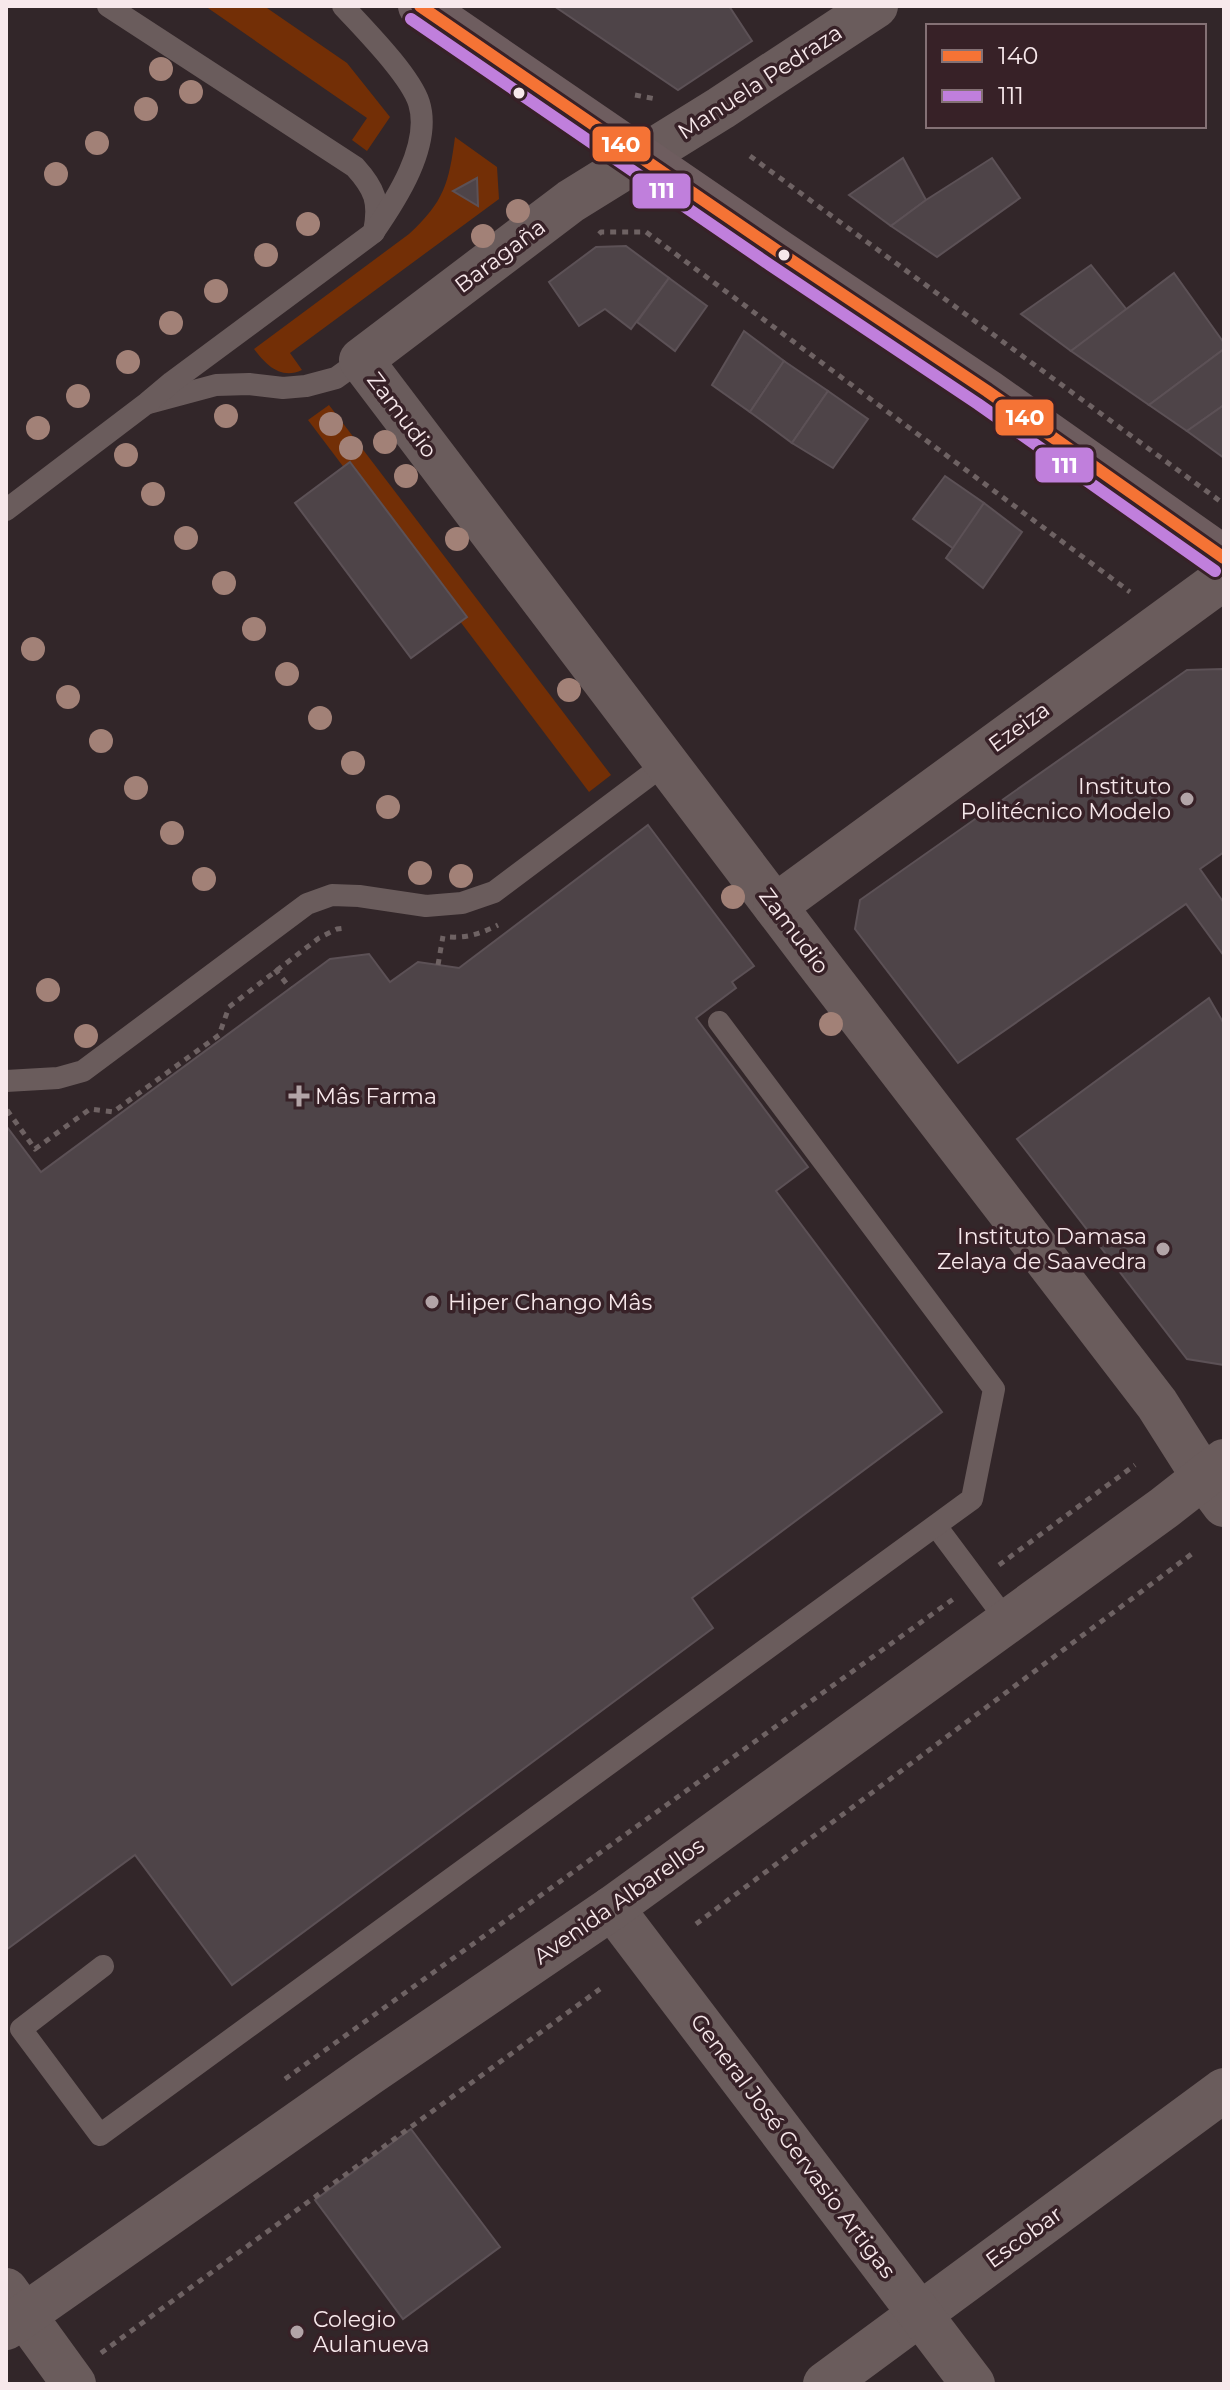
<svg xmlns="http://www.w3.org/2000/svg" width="1230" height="2390" font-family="Montserrat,sans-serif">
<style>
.green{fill:#732f06}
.building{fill:#4e4448;stroke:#5c5156;stroke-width:2}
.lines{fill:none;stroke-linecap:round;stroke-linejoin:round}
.path{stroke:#6e6263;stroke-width:5;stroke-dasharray:6 6;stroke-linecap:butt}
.service{stroke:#6a5c5c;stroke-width:22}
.minor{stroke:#6a5c5c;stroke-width:44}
.tertiary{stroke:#6a5c5c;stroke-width:44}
.secondary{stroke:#6e5d5f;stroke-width:44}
.bus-1-casing{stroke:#372127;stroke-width:18}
.bus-2-casing{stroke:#372127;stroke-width:18}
.bus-1{stroke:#f57335;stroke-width:12}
.bus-2{stroke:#c07fdc;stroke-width:12}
.tree{fill:#a28177}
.bus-dot{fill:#f7e8eb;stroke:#372127;stroke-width:3}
.poi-dot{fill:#b2a4a7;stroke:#372127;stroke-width:3}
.labels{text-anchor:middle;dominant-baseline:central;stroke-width:7;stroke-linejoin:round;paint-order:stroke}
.street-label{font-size:22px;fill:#f7e8eb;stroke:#372127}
.poi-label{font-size:22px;fill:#f7e8eb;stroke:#372127;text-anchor:start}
.line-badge{stroke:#372127;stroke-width:3}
.badge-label{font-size:22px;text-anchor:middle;font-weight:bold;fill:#fff}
</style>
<rect width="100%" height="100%" fill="#322629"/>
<!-- green -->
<g class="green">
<polygon points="205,6 264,6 347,63 390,117 367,151 352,140 367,118"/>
<path d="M455 137 497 167 499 199 290 353 302 370C281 380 266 365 254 349L409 234C444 202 449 183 455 137Z"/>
<polygon points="329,405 611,775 589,792 308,420"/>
</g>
<!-- building -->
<g class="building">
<polygon points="554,6 729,6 752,41 678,90"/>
<polygon points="903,158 926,200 891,226 849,195"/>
<polygon points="992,158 1020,198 937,257 891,226 926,200"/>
<polygon points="477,178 478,206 453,191"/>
<polygon points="626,246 669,278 631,329 605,309 579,326 549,282 596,247"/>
<polygon points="1091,265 1127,310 1071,351 1021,314"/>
<polygon points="1174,273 1224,343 1224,349 1149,405 1071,351"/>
<polygon points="669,278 707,306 675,351 637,322"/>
<polygon points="744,331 784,361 750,412 712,385"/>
<polygon points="1224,349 1224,405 1187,431 1149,405"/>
<polygon points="784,361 828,391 792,443 750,412"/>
<polygon points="828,391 868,419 833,468 792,443"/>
<polygon points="1224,405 1224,458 1187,431"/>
<polygon points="350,462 467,617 411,658 295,503"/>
<polygon points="945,476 984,503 954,549 913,519"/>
<polygon points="984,503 1022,532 983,588 946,558"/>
<polygon points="1222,669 1224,671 1224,852 1200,869 1224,903 1224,956 1186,904 958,1063 855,929 860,900 1187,670"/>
<polygon points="648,825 754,966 732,982 736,988 696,1018 808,1167 776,1191 942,1412 692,1598 713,1628 232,1985 135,1855 6,1950 6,1128 7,1127 41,1172 330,959 369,954 390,982 418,962 459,968"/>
<polygon points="1209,998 1224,1024 1224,1365 1187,1359 1017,1139"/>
<polygon points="411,2129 500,2247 403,2319 315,2200"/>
</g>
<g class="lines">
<!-- path -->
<g class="path">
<polyline points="635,95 656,99"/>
<polyline points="750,156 1224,504"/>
<polyline points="599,234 601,232 646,232 1130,592"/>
<path d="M450 937C468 938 482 933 498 925"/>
<polyline points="438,965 443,936"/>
<polyline points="275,969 290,988"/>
<polyline points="7,1110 35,1149 90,1109 113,1112 219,1035 229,1007 319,938 337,929 345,928"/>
<polyline points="999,1565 1135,1465"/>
<polyline points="696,1924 1193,1553"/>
<polyline points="285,2079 956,1597"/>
<polyline points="101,2353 600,1989"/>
</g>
<!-- service -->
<g class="service">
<path d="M108 6 355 167C375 189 380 202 374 232"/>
<polyline points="149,403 216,385 249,384 283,388 306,386 336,378 361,360"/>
<path d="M6 510 147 403 172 382 373 233C396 200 432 145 419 103 410 75 364 29 343 6"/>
<polyline points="6,1081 58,1078 83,1071 307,904 332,895 359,896 426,906 462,903 494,892 666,763"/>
<polyline points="936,1526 1007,1621"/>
<polyline points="103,1966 21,2029 100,2135 972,1499 994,1389 719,1022"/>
</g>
<!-- minor -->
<g class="minor">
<polyline points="876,6 721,108 571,201 361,360 815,959 1157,1404 1204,1478 1224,1505"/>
<polyline points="775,906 1224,578"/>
<polyline points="6,2290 74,2384"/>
<polyline points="825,2384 1224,2090"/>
</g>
<!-- tertiary -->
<g class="tertiary">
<polyline points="612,1908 973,2384"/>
<polyline points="6,2328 370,2073 612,1908 1164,1508 1224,1461"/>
</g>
<!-- secondary -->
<polyline class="secondary" points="420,6 779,252 987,391 1224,558"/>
<!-- bus-1 casing -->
<g class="bus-1-casing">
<polyline id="bus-1" points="420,6 779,252 987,391 1224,558"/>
</g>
<!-- bus-2 casing -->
<g class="bus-2-casing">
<polyline id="bus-2" points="411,19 770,265 978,404 1215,571"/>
</g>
<!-- bus-1 -->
<use href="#bus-1" class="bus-1"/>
<!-- bus-2 -->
<use href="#bus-2" class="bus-2"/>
</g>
<!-- trees -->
<g class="tree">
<circle cx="161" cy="69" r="12"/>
<circle cx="191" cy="92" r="12"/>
<circle cx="146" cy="109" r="12"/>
<circle cx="97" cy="143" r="12"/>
<circle cx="56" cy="174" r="12"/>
<circle cx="518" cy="211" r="12"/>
<circle cx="308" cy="224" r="12"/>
<circle cx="483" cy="236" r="12"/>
<circle cx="266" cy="255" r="12"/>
<circle cx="216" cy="291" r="12"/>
<circle cx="171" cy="323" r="12"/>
<circle cx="128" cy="362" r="12"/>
<circle cx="78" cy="396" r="12"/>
<circle cx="226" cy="416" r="12"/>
<circle cx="331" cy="424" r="12"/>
<circle cx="38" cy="428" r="12"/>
<circle cx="385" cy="442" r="12"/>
<circle cx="351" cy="448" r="12"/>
<circle cx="126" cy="455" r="12"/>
<circle cx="406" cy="476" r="12"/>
<circle cx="153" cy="494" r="12"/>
<circle cx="186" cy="538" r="12"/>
<circle cx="457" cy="539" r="12"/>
<circle cx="224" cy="583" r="12"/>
<circle cx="254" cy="629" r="12"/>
<circle cx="33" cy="649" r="12"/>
<circle cx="287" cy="674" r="12"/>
<circle cx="569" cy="690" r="12"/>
<circle cx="68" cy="697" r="12"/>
<circle cx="320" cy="718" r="12"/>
<circle cx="101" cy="741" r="12"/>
<circle cx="353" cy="763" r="12"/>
<circle cx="136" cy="788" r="12"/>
<circle cx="388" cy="807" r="12"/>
<circle cx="172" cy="833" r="12"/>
<circle cx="420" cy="873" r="12"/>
<circle cx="461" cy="876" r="12"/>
<circle cx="204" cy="879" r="12"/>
<circle cx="733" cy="897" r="12"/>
<circle cx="48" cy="990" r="12"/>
<circle cx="831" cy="1024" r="12"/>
<circle cx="86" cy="1036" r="12"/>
</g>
<!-- markers -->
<g class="bus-dot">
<circle cx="519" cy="93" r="7"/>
<circle cx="784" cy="255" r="7"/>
</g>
<g class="poi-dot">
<circle cx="1187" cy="799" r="8"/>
<path d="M295 1084h8v8h8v8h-8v8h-8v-8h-8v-8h8z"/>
<circle cx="1163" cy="1249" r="8"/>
<circle cx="432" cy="1302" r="8"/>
<circle cx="297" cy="2332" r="8"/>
</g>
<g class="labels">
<!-- street labels -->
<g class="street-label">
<text transform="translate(760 82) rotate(-33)">Manuela Pedraza</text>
<text transform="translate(500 256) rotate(-37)">Baragaña</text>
<text transform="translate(402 415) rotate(53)">Zamudio</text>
<text transform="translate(1019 727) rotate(-36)">Ezeiza</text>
<text transform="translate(794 931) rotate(53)">Zamudio</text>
<text transform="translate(619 1901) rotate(-35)">Avenida Albarellos</text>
<text transform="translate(793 2146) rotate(53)">General José Gervasio Artigas</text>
<text transform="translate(1024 2237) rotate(-36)">Escobar</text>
</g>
<!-- poi labels -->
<g class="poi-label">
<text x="1171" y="786" text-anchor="end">Instituto<tspan x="1171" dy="25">Politécnico Modelo</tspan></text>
<text x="315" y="1096">Mâs Farma</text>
<text x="1147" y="1236" text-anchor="end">Instituto Damasa<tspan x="1147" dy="25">Zelaya de Saavedra</tspan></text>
<text x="448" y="1302">Hiper Chango Mâs</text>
<text x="313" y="2319">Colegio<tspan x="313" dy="25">Aulanueva</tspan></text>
</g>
</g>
<g class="line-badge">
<rect x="591" y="125" width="61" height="38" rx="8" fill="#f57335"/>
<rect x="631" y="172" width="61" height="38" rx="8" fill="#c07fdc"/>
<rect x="994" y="398" width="61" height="39" rx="8" fill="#f57335"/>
<rect x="1034" y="446" width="61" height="38" rx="8" fill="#c07fdc"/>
</g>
<g class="badge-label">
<text x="621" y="152">140</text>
<text x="662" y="198">111</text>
<text x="1025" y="425">140</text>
<text x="1065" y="473">111</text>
</g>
<!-- border -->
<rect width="1230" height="2390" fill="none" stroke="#f7e8eb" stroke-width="16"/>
<!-- legend -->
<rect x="926" y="24" width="280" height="104" fill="#372127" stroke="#847175" stroke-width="2"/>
<rect x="942" y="50" width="40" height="12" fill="#f57335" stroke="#847175" stroke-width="2"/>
<text x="998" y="64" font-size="24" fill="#f7e8eb">140</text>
<rect x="942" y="90" width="40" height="12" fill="#c07fdc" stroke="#847175" stroke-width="2"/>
<text x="998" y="104" font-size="24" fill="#f7e8eb">111</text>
</svg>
